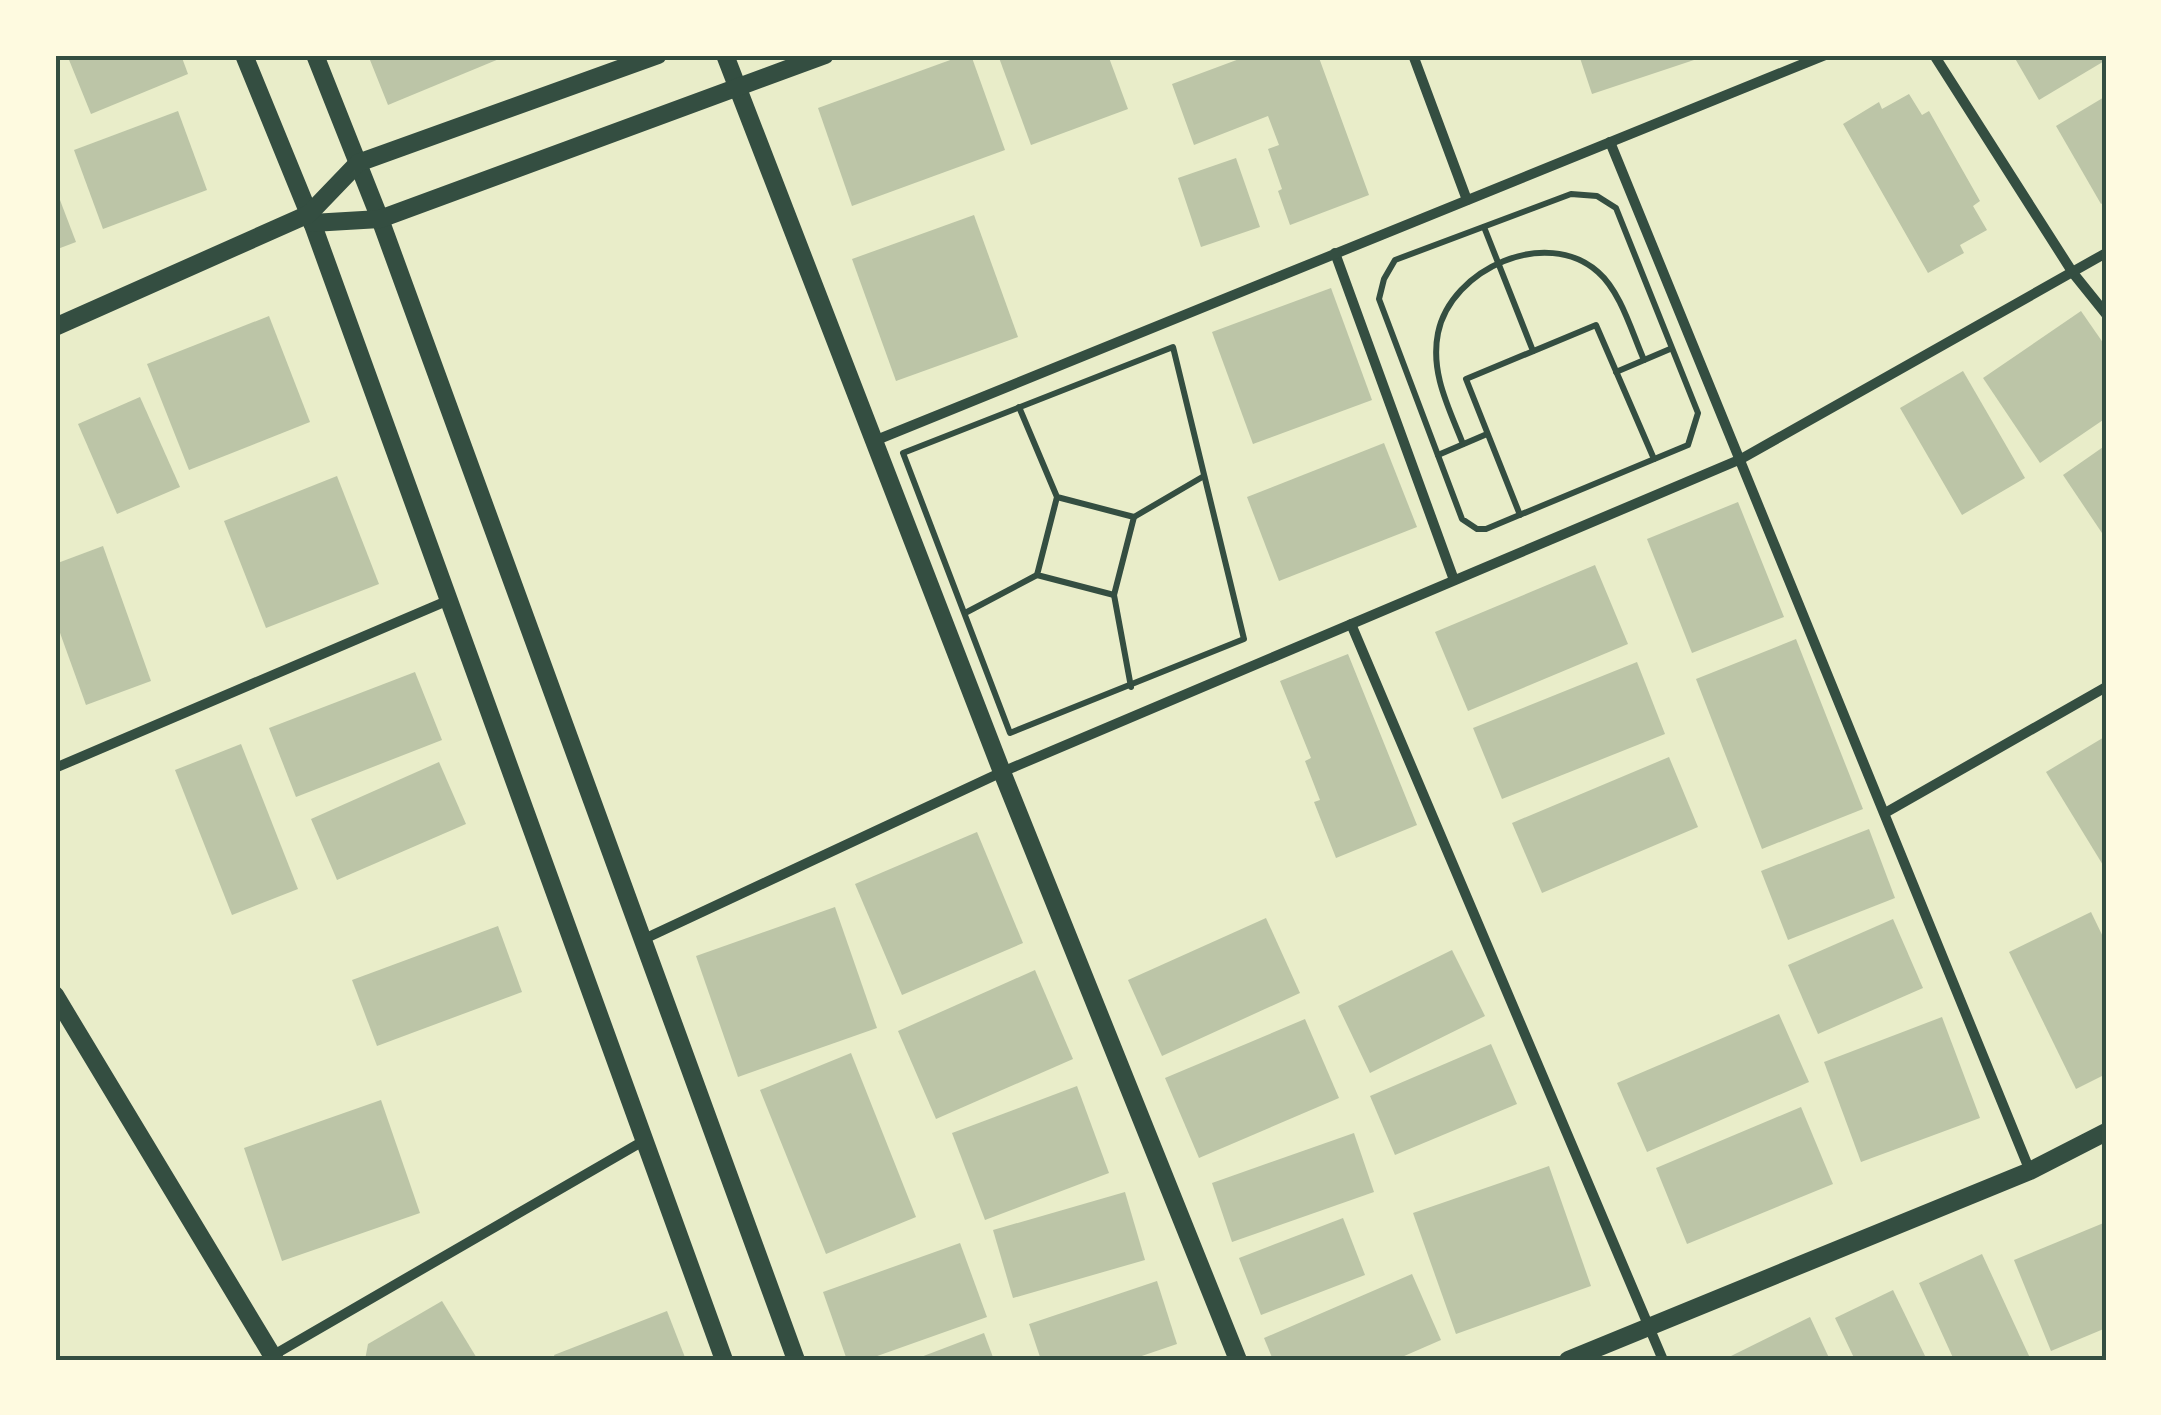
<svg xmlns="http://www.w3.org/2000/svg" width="2161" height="1415" font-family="Overpass,sans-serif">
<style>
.building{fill:#bcc5a7}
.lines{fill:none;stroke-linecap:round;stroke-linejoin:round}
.path{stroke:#344e41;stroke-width:6}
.minor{stroke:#344e41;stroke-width:10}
.tertiary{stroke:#344e41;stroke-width:18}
.neatline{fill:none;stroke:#344e41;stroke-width:4}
</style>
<rect width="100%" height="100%" fill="#e9edc9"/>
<!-- building -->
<g class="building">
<polygon points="67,55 181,55 188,74 91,114"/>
<polygon points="368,55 498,55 499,59 388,105"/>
<polygon points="964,55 971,55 1005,150 852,206 818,108"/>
<polygon points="998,55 1108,55 1128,109 1031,145"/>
<polygon points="1250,55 1318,55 1369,195 1290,225 1278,191 1282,189 1268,149 1279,145 1268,116 1194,145 1172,84"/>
<polygon points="1579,55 1706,55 1706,56 1592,94"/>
<polygon points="2013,55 2106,55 2106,60 2039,100"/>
<polygon points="1909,94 1922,115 1929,111 1980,201 1973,206 1987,230 1960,245 1964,253 1928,273 1843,124 1879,102 1882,109"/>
<polygon points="2106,96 2106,201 2101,204 2056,126"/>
<polygon points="178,111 207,190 103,229 74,150"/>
<polygon points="1236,158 1260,227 1201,247 1178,178"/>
<polygon points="55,187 76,242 55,250"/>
<polygon points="974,215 1018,337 896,381 852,259"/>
<polygon points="1331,288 1372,400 1253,444 1212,332"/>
<polygon points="2081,311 2106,347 2106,418 2040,463 1983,378"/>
<polygon points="269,316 310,422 189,470 147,364"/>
<polygon points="1963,371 2025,478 1962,515 1900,408"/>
<polygon points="140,397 180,487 117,514 78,424"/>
<polygon points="1384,443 1417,527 1279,581 1247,497"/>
<polygon points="2106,445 2106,539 2063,475"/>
<polygon points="337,476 379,584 266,628 224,521"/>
<polygon points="1738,502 1784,617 1692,653 1647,539"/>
<polygon points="103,546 151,681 86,705 55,619 55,564"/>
<polygon points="1595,565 1628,644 1468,711 1435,632"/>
<polygon points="1796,639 1863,809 1762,849 1696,679"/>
<polygon points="1348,654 1417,825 1336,858 1314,802 1320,800 1305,761 1311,758 1280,681"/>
<polygon points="1637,662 1665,734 1502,799 1473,728"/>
<polygon points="415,672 442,740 296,797 269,728"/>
<polygon points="2106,736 2106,870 2046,772"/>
<polygon points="241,744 298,889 232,915 175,770"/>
<polygon points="1669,757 1698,827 1542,893 1512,823"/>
<polygon points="439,762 466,824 337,880 311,819"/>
<polygon points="1869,829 1895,898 1788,940 1761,871"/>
<polygon points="977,832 1023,943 902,995 855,884"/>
<polygon points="835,907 877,1028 738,1077 696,956"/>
<polygon points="2091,912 2106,943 2106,1074 2076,1089 2009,952"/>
<polygon points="1266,918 1300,993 1162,1056 1128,980"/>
<polygon points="1893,919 1923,988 1818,1034 1788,965"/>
<polygon points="498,926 522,992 377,1046 352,980"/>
<polygon points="1452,950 1485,1016 1370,1073 1338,1006"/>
<polygon points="1035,970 1073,1059 936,1119 898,1031"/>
<polygon points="1779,1014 1809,1082 1647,1152 1617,1083"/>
<polygon points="1942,1017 1980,1118 1861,1162 1824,1062"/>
<polygon points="1305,1019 1339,1098 1199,1158 1165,1078"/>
<polygon points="1491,1044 1517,1104 1395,1155 1370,1096"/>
<polygon points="851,1053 916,1217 826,1254 760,1090"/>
<polygon points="1077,1086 1109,1173 985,1220 952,1133"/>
<polygon points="381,1100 420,1213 282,1261 244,1148"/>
<polygon points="1801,1107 1833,1184 1687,1244 1656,1168"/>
<polygon points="1354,1133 1374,1192 1232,1242 1212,1183"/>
<polygon points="1549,1166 1591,1286 1456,1334 1413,1213"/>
<polygon points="1125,1192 1145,1260 1013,1298 993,1230"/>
<polygon points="1343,1218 1365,1275 1261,1315 1239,1258"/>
<polygon points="2106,1222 2106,1328 2051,1351 2014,1260"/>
<polygon points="960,1243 987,1317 866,1360 847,1360 823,1292"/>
<polygon points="1982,1254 2030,1358 2027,1360 1954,1360 1919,1283"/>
<polygon points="1412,1274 1441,1340 1395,1360 1273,1360 1264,1338"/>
<polygon points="1157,1281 1177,1344 1130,1360 1041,1360 1029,1324"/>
<polygon points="1893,1290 1927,1360 1855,1360 1835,1318"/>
<polygon points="442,1301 478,1360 365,1360 368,1344"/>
<polygon points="667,1311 686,1360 556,1360 554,1355"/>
<polygon points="1810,1317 1830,1360 1731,1360 1729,1357"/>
<polygon points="984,1333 994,1360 913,1360"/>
</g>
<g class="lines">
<!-- path -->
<g class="path">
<polygon points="1571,194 1597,196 1616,208 1698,413 1688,445 1486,529 1477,529 1462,519 1379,299 1384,279 1395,260"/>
<polyline points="1484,227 1533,351"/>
<polygon points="1173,347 1244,639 1010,733 903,453"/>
<polyline points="1616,372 1670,349"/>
<polyline points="1019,407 1057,497 1037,575 1114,595 1134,517 1057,497"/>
<path d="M1463 444C1449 408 1430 373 1438 333 1451 269 1546 226 1598 272 1621 292 1632 333 1644 360"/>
<polyline points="1438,455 1487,434"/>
<polyline points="1520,515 1466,379 1596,325 1654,459"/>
<polyline points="1134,517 1204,476"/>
<polyline points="1114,595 1131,687"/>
<polyline points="967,612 1037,575"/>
</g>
<!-- minor -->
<g class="minor">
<polyline points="1413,55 1467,200"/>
<polyline points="1934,55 2073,273 2106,314"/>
<polyline points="1610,142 2030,1171"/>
<polyline points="1335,253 1454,580"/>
<polyline points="874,441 1825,55"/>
<polyline points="1351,624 1663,1360"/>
<polyline points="55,768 449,600"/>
<polyline points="1885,813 2106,687"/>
<polyline points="642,940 1002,772 1741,459 2106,253"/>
<polyline points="265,1360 645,1140"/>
</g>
<!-- tertiary -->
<g class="tertiary">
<polyline points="244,55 309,214 724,1360"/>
<polyline points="315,55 380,219 796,1360"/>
<polyline points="725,55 1002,772 1238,1360"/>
<polyline points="312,223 380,219 825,55"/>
<polyline points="55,327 309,214 358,163 658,55"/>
<polyline points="55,995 275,1360"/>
<polyline points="1568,1360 2030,1171 2106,1132"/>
</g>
</g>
<!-- border -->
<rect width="2161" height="1415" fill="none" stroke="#fefae0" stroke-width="115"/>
<rect x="58" y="58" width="2046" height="1300" class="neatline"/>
</svg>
